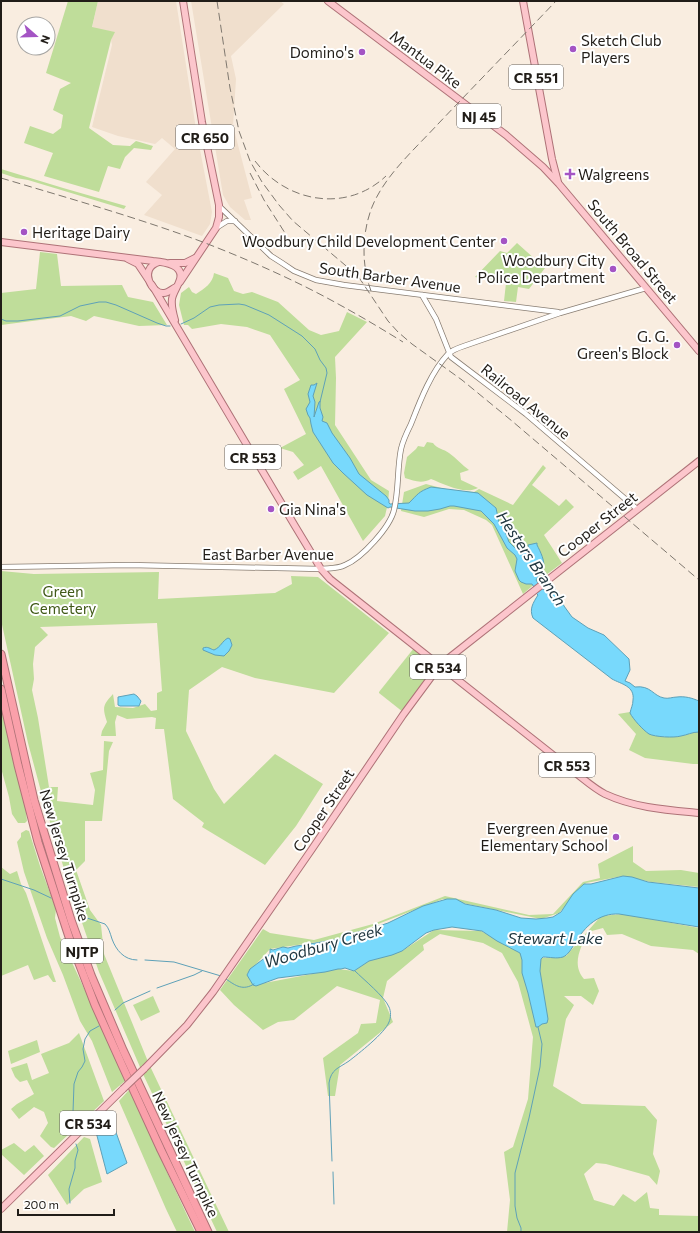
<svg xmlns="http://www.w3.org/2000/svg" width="700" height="1233" font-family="Commissioner,sans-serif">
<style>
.built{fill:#f0dfcd}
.green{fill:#bfdd9a}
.water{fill:#78d9fc;stroke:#5ea1b8}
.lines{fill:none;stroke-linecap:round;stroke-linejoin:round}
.stream{stroke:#5ea1b8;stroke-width:1}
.tertiary-casing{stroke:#887d72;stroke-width:6}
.primary-casing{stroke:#ae7277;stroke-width:8}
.motorway-casing{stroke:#ae7277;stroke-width:9}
.tertiary{stroke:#fff;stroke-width:4.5}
.primary{stroke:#fcc6cc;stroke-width:6}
.motorway{stroke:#faa0aa;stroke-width:7}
.rail{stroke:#7f786f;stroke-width:1;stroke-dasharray:8 4;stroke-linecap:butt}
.primary-bridge-casing{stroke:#ae7277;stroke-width:8;stroke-linecap:butt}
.primary-bridge{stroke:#fcc6cc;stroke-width:6}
.poi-dot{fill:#a454c4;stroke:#fff;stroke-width:1.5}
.labels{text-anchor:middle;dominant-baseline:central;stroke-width:4;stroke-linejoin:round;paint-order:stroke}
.shield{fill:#fff;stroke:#64615d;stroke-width:1}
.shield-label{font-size:14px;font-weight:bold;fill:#211d18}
.poi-label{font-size:15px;fill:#211d18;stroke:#fff;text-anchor:end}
.street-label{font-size:15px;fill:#211d18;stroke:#fff}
.park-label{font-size:15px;fill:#415a18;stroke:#fff}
.water-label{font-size:16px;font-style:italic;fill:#233942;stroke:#fff}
</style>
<rect width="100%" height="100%" fill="#f9ede0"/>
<!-- built -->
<g class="built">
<polygon points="98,1 176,1 196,129 212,212 210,224 202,236 144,215 162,195 146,182 175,149 162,138 155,144 118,136 92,127 112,45 111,40 114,32 92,28"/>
<polygon points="191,1 248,1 250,2 251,1 280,1 284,4 231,56 236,79 233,126 252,198 244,200 251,220 245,220 230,207 223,195"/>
</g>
<!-- green -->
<g class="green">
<polygon points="68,1 98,1 92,27 115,32 111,40 89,128 113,145 130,146 136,141 153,146 151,150 134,148 125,157 120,169 108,166 99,192 44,176 53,153 24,143 30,126 53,134 61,128 63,115 53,110 60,89 71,83 46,73"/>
<path d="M1 169C42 182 84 194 126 206L124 209 28 180 16 178 1 173Z"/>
<polygon points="517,243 545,268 529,289 518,287 516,302 504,301 506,283 475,277 500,251 507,253"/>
<polygon points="40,252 57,254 61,286 122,285 128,297 153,302 167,325 139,326 94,316 86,321 71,316 1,325 1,293 36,289"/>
<path d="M214 273 228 278 234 291 243 294 252 292 278 302 309 330 321 335 339 331 347 312 367 322 335 357 336 378 335 425 371 480 389 491 388 503 385 516 363 541 321 466 298 480 293 472 304 465 293 452 280 448 306 434 284 389 300 380 270 335 247 327 221 324 192 329 188 325H184L179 305 181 293 189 287 192 292 196 294C204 289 213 283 214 273Z"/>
<path d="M427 442 433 443C437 449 444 449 449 453 456 458 462 465 469 470L460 473 461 480 478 488C464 495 444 484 431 479 422 484 414 481 405 478L404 473 407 457 416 449 418 446 424 447Z"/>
<polygon points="543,465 546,468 532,485 559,506 566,499 574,507 544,535 562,563 538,581 523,594 492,525 486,520 464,510 449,509 424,517 401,511 404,492 426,484 449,490 474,492 479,489 513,505"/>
<path d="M1 571 34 574 159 572 158 599 275 593 292 584 291 576 318 577 389 633 334 693 255 678 222 667 189 690 186 731 214 789 224 804 275 754 323 784 296 826 265 865 202 827 204 823 173 799 164 729H155L156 718 152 717 127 719 117 715 115 722 116 736H101L102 731 107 722C102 707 103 705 113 694L115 707 133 708 145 704 151 711 157 710V693L162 691 157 623 40 627 48 635 35 647 33 664 34 679 32 690 38 718 49 787H58L57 801 93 805 95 790 90 773 103 770 104 741 113 742 109 751 102 821H85V861L76 870 90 910 101 925 104 954 149 1064 229 1232H217L143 1074 99 972 67 879 42 795 28 743 1 620Z"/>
<polygon points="414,648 433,663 433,669 403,712 379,693 379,692"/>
<polygon points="1,702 25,804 27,821 25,823 18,823 12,814 9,797 1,768"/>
<path d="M630 712C633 719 645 732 652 735 659 737 674 738 681 736 687 735 692 732 699 732V764H693L645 758 629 750 636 734 618 714Z"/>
<polygon points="26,830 29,831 40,866 56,909 55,918 60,937 97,1016 125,1081 112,1092 92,1041 80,1021 63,975 47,938 24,872 17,842 21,837 21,833"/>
<path d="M633 846V862L646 871 681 870 699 873V887L651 882 623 876 586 883 559 913 541 919 443 899 339 939 270 949 247 974 254 985 338 969 354 971 369 961 402 951 434 930 481 931 520 953 542 958 566 956 601 916 623 914 699 928V954L693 950 651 946 622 934 607 935 603 928 588 932C581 947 571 964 584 979L594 978 599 991 593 1005 581 996H564L574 1005 566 1019 553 1086 582 1104 645 1106 657 1120 653 1154 660 1171 657 1185 649 1176 606 1164 596 1163 584 1174 594 1200 614 1206 623 1194 635 1202 647 1192 650 1208 659 1209V1215L699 1216V1232H507L510 1200 504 1152 513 1147 528 1099 533 1037 518 982 502 953 483 943 440 934 423 945 424 950 387 981 383 998 393 1022 340 1065 335 1096H328L323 1058 358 1033 361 1024 376 1023 380 1000 337 986 294 1020 278 1022 263 1030 234 1005 220 990 263 929 270 933 314 940 373 924 445 896 529 915 553 914 583 882 600 878 598 864Z"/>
<polygon points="1,867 10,874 17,871 21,884 26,893 56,982 53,982 48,975 34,980 28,965 1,976"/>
<polygon points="153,996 160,1012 141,1021 133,1005"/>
<polygon points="79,1033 104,1101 54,1148 51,1147 40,1136 48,1123 44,1112 34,1107 19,1119 11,1109 17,1104 34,1094 27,1080 20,1082 15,1077 11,1068 27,1063 32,1080 49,1073 41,1054 69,1043"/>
<polygon points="37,1040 40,1052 11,1064 8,1051"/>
<polygon points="129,1090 186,1213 195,1232 177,1232 166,1209 119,1101"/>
<polygon points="84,1137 90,1139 102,1182 84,1189 67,1205 48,1175"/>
<polygon points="14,1143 25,1152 34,1145 44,1156 24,1175 1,1154 1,1150"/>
</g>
<!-- water -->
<g class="water">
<path d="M317 383 313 396 315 402 314 417 319 402 320 401V408L323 417 322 421 327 423 332 433 350 458 359 474 386 496 389 500V503L390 504 409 503C418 494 418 492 431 487L478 493 496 508 499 522 503 526 509 542 515 548 521 552 526 549H529L528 545 537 543V545C540 551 546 562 543 569 541 573 538 576 536 580L542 589 545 590 548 589 550 584 552 585 560 596 564 606 572 617 588 628 604 635 629 659 630 670 625 681 630 683 635 687C651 685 653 696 664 698 668 699 673 697 677 697 685 696 692 698 699 701V732C692 732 687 735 681 736 674 738 655 737 649 734 643 730 633 719 630 713 631 708 633 705 633 700 635 686 621 684 612 679L533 618C529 609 533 603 538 595L536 593 537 592 532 584H526L521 582 519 580 515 571 517 559 515 555 507 548 494 524 481 511 454 506H450L440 509 428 511H415L390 507 388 508 367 495 343 473 333 463 313 432 311 424 310 418 308 415 306 409 310 402 308 394 311 385H314Z"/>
<path d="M228 638 230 639 232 645 229 651 224 656 215 655 203 650V648C208 646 210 649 214 650 221 647 222 641 228 638Z"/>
<polygon points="134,694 137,696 141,701 139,706 120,706 118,705 118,697"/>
<path d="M623 876 632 877 648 882 699 888V927L619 914C599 913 585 926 575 943 572 948 568 955 563 957 556 959 550 957 543 957L541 959 540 971 548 1019 547 1023 542 1024 538 1027H536L528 993 522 973V960L520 953 497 941 482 931 452 927 434 930 426 933 402 951 392 955 369 961 354 971 345 968 341 969H338L325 972 278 978 256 986 253 985 247 975 250 969 270 954V949L273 950 283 947 288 948 296 946 304 945 339 939 353 933 364 931 388 923 423 906 447 899H456L465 904 496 910 521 918 536 919 547 918 553 917 561 912 573 894 584 884H591Z"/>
<polygon points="104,1122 113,1124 127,1163 107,1174 96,1132"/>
</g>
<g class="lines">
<!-- stream -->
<g class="stream">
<polyline points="1,319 6,321 18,321 60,316 80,306 99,302 106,302 116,305 157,323 166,326 170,326"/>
<polyline points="181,324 194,318 210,307 219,305 239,304 245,305 269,315 302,336 315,349 320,360 326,368 327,373 320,402"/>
<polyline points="1,879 34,890 51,898"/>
<path d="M75 911 87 918 105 924C109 928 110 933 112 939 116 950 124 960 137 960"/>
<polyline points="145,960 174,962 221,976"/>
<path d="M226 979C236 986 243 991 254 984"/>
<polyline points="157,988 194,975 202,971"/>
<polyline points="115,1010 123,1003 150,991"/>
<polyline points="70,1133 67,1128 73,1112 74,1084 78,1072 82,1067 85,1061 83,1049 85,1039 90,1031 99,1026"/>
<path d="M332 1161 329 1083C331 1069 339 1068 349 1061 358 1054 385 1033 389 1022 391 1018 391 1011 389 1007 385 997 363 979 355 971"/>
<polyline points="333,1172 334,1204"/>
<polyline points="70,1203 69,1189 75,1168 75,1161 78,1150 76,1144"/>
<polyline points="521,1232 521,1228 517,1218 515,1206 515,1173 529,1118 540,1067 542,1044 538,1027"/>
</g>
<!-- tertiary casing -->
<g class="tertiary-casing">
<g id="tertiary">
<polyline points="219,206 271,256 282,263 294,271 316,280 344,285 558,312"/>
<polyline points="216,228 227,221 235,221"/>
<polyline points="422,295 436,319 451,357 526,414 637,509"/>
<path d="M1 567 129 565 321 569C329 568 337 569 345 565 362 558 390 527 394 510 399 490 397 469 401 449 403 440 407 432 411 424 420 401 431 372 448 354 452 350 458 348 464 346L560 313 646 288"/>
</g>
</g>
<!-- primary casing -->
<g class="primary-casing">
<g id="primary">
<polyline points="328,1 506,135 543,167 559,184 699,351"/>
<polyline points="523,1 552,159 558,182"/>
<path d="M1 242 153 261C164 262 187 265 179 282 177 288 173 293 172 299 171 306 173 313 175 320"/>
<polyline points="128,259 138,264 148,279"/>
<path d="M159 262C137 269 153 295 164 293 168 293 172 289 176 287"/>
<polyline points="170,263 185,263 195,258"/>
<polyline points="180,282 216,228 219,217 219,205 202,122 183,1"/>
<path d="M152 285 295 526 321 569 330 579 577 774C586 781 595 789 605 794 635 808 667 810 699 813"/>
<polyline points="144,1069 187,1025 213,992 312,849 403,715 440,665 699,461"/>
<polyline points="1,1209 123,1089"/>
</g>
</g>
<!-- motorway casing -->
<g class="motorway-casing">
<g id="motorway">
<polyline points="1,654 34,800 71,920 91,975 123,1050 208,1232"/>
<polyline points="1,689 18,765 38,842 70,940 95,1005 122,1065 161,1150 201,1232"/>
</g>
</g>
<!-- tertiary -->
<use href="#tertiary" class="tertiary"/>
<!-- primary -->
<use href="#primary" class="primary"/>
<!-- motorway -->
<use href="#motorway" class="motorway"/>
<!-- rail -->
<g class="rail">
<polyline points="217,1 230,88 239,131 250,161 262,182 279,205 293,221 358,276 388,321 398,332 412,344 462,380 512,421 699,580"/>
<path d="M255 161C287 203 347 213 386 176"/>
<polyline points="250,173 264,200 285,233"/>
<path d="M1 178C68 198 135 217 200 241 247 259 297 281 340 305 362 317 382 329 403 342"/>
<path d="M371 291C361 264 362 233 372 207 385 175 415 149 438 124 477 83 517 42 556 1"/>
</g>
<!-- primary-bridge casing -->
<g class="primary-bridge-casing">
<polyline id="primary-bridge" points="123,1089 144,1069"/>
</g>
<!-- primary-bridge -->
<use href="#primary-bridge" class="primary-bridge"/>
</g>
<!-- markers -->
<g class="poi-dot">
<circle cx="573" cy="49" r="4"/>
<circle cx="362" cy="52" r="4"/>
<path d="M568 168h4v4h4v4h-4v4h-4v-4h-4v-4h4z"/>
<circle cx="24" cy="232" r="4"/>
<circle cx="504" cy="241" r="4"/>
<circle cx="613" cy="269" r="4"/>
<circle cx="677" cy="345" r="4"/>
<circle cx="271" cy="509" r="4"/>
<circle cx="616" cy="837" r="4"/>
</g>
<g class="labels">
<!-- shield labels -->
<g class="shield">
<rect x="509" y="65" width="54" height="24" rx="3"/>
<rect x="457" y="104" width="44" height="24" rx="3"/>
<rect x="176" y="125" width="58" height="24" rx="3"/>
<rect x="225" y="445" width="56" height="24" rx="3"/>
<rect x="410" y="655" width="56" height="24" rx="3"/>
<rect x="539" y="753" width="56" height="24" rx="3"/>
<rect x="61" y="939" width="42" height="24" rx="3"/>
<rect x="60" y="1111" width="56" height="24" rx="3"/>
</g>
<g class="shield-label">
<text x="536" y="77">CR 551</text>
<text x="479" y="116">NJ 45</text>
<text x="205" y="137">CR 650</text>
<text x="253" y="457">CR 553</text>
<text x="438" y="667">CR 534</text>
<text x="567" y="765">CR 553</text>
<text x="82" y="951">NJTP</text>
<text x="88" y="1123">CR 534</text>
</g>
<!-- poi labels -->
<g class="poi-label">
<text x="581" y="40" text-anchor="start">Sketch Club<tspan x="581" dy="17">Players</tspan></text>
<text x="354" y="52">Domino's</text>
<text x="578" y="174" text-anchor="start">Walgreens</text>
<text x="32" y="232" text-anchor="start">Heritage Dairy</text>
<text x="496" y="241">Woodbury Child Development Center</text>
<text x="605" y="260">Woodbury City<tspan x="605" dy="17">Police Department</tspan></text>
<text x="669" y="336">G. G.<tspan x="669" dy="17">Green's Block</tspan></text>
<text x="279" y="509" text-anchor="start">Gia Nina's</text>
<text x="608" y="828">Evergreen Avenue<tspan x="608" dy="17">Elementary School</tspan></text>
</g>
<!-- street labels -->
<g class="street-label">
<text transform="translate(426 59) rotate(37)">Mantua Pike</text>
<text transform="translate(633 251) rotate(50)">South Broad Street</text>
<text transform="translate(390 277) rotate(8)">South Barber Avenue</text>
<text transform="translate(526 401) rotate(39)">Railroad Avenue</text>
<text transform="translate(597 524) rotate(-38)">Cooper Street</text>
<text x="268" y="554">East Barber Avenue</text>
<text transform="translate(323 810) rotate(-56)">Cooper Street</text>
<text transform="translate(65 855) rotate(73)">New Jersey Turnpike</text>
<text transform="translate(186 1154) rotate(65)">New Jersey Turnpike</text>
</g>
<!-- park labels -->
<g class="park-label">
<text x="63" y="591">Green<tspan x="63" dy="17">Cemetery</tspan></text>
</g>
<!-- water labels -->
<g class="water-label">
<text transform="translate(532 558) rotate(56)">Hesters Branch</text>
<text x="555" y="937">Stewart Lake</text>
<text transform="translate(323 945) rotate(-16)">Woodbury Creek</text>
</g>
</g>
<!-- border -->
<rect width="700" height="1233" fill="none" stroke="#211d18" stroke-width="4"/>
<!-- north arrow -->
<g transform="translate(36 36) rotate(110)"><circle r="19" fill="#ffffff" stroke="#a6a5a3"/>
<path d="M0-3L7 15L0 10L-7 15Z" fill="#a454c4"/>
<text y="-6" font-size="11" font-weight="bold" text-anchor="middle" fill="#211d18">N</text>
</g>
<!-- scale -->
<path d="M18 1209v6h96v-6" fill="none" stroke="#211d18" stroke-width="2"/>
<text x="24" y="1209" font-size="12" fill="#211d18" stroke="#ffffff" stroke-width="3" paint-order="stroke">200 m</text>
</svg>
